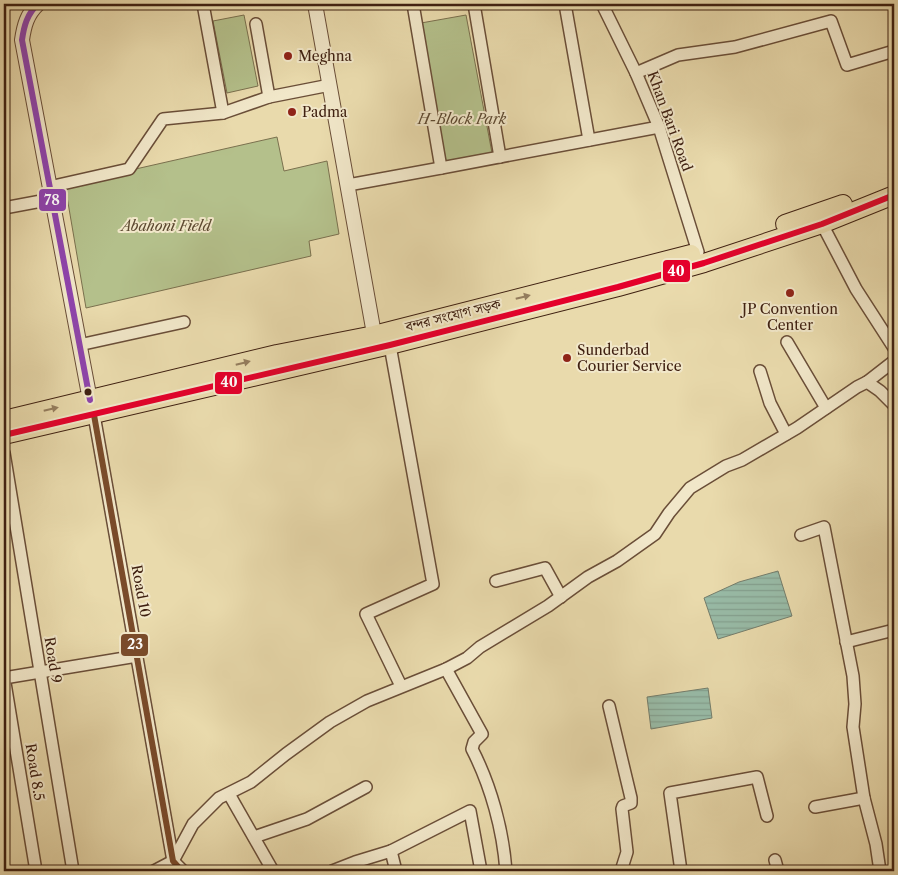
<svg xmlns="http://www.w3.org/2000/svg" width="898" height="875" font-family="'Libre Caslon Text','Noto Serif Bengali',serif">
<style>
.park{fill:#b4c08b;stroke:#7a704e}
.water{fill:url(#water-rules);stroke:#747d6b}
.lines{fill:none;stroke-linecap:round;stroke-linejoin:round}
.minor-casing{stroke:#6a4e38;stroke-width:14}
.tertiary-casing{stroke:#6a4e38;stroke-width:16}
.trunk-casing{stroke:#3f2011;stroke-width:20}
.minor{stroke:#f1e7c9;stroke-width:11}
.tertiary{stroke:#f1e7c9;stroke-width:14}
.trunk{stroke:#e9daac;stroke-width:18}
.bus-1-casing{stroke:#f1e7c9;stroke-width:10}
.bus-2-casing{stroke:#f1e7c9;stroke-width:10}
.bus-3-casing{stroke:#f1e7c9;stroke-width:10}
.bus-1{stroke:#8e44ad;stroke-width:6}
.bus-2{stroke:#7a4b2a;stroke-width:6}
.bus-3{stroke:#e4002b;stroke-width:6}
.oneway{fill:#947d5e}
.poi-dot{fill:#8f2418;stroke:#f1e7c9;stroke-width:2}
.bus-dot{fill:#3f2011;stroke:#f1e7c9;stroke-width:2}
.labels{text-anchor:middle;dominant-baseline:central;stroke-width:4;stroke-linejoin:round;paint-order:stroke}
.poi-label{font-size:14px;fill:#3f2011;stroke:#f1e7c9;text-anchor:start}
.park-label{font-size:14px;font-style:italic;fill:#5c4830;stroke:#f1e7c9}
.street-label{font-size:14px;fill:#3f2011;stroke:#f1e7c9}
.line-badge{stroke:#f1e7c9;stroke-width:2}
.badge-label{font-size:14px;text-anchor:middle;font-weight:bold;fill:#fff}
</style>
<defs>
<pattern id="water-rules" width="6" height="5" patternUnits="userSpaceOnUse" patternTransform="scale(1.25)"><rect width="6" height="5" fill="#98bba7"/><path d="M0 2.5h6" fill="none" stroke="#84a08f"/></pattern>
</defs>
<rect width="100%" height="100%" fill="#e9daac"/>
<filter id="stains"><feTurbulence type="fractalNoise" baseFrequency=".004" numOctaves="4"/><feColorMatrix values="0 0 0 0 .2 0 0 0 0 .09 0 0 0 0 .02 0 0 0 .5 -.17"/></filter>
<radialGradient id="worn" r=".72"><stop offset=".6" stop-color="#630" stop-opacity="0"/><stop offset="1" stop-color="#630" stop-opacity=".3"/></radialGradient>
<!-- park -->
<g class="park">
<polygon points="244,15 258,86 227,93 213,21"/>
<polygon points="466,15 492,153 446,161 421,23"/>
<polygon points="277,137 284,171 327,161 339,234 309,241 311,256 86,308 65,185"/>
</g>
<!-- water -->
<g class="water">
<polygon points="778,571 792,616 718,639 704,598 739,582"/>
<polygon points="708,688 712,718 651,729 647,697"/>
</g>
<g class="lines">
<!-- minor casing -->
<g class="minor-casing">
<g id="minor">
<polyline points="203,4 223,113"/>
<polyline points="474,4 500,157"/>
<polyline points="565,4 589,140"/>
<polyline points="602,4 636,73 659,127 698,252"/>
<polyline points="256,24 269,97 330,85"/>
<polyline points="636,73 678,55 735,47 831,21 847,65 894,51"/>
<polyline points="441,168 659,127"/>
<polyline points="348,185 441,168 413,4"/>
<polyline points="49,187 129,169 163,119 223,113 269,97"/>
<polyline points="4,208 52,199"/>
<polyline points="822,224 856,289 894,348"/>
<polyline points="389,340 433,584 366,614 401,686"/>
<polyline points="787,342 826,408"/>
<polyline points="79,345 184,322"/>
<polyline points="760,371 770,403 786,434"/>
<polyline points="867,382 880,391 894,405"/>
<polyline points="94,415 173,861 183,871"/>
<polyline points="4,453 73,871"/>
<polyline points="801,535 824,527 853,676 855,704 853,727 864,798"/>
<polyline points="496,581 545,568 561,597"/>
<polyline points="846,642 894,630"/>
<path d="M446 669 482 734 474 742 472 749C491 786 503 830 506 871"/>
<polyline points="4,677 36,871"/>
<polyline points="4,678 137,656"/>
<polyline points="609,706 631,798 631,803 623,806 622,809 627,852 621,871"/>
<polyline points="229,794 273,871"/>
<polyline points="815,807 864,798 876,844 880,871"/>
<polyline points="254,837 307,819 366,787"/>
<polyline points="391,851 470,811 481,871"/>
<polyline points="775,860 778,871"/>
<polyline points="154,871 173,861 193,824 219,798 251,782 286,754 330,722 367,701 446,669 467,658 480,647 548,606 588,577 617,561 655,534 669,513 690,488 726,466 742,460 797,428 857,387 867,382 894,361"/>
<polyline points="332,871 355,862 391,851 396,871"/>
<polyline points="681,871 670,793 757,777 767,816"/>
</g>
</g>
<!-- tertiary casing -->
<g class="tertiary-casing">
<g id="tertiary">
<path d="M38 4C27 14 24 26 22 40L90 400"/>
<polyline points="315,4 376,345"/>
</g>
</g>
<!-- trunk casing -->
<g class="trunk-casing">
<g id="trunk">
<polyline points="785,224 843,204"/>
<polyline points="4,420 277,354 374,335 691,254"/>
<polyline points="4,435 390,345 618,287 704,263 822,224 894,195"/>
</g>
</g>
<!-- minor -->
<use href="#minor" class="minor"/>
<!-- tertiary -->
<use href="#tertiary" class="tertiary"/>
<!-- trunk -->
<use href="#trunk" class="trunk"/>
<!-- bus-1 casing -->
<g class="bus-1-casing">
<path id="bus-1" d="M38 4C27 14 24 26 22 40L90 400"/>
</g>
<!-- bus-2 casing -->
<g class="bus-2-casing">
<polyline id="bus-2" points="94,415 173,861 182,871"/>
</g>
<!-- bus-3 casing -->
<g class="bus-3-casing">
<polyline id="bus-3" points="4,435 390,345 618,287 704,263 822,224 894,195"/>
</g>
<!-- bus-1 -->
<use href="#bus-1" class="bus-1"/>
<!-- bus-2 -->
<use href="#bus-2" class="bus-2"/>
<!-- bus-3 -->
<use href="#bus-3" class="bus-3"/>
</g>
<!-- one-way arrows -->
<defs><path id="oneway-solid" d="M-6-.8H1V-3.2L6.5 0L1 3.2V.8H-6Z" transform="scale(1.25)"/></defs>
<g class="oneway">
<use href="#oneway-solid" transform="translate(523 297) rotate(-14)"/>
<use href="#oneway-solid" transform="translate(243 363) rotate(-14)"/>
<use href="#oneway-solid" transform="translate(51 409) rotate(-13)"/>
</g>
<!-- markers -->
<g class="poi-dot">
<circle cx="288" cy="56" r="5"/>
<circle cx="292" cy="112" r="5"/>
<circle cx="790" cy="293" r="5"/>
<circle cx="567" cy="358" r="5"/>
</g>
<circle class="bus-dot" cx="88" cy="392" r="4.5"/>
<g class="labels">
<!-- poi labels -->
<g class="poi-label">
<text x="298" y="56">Meghna</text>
<text x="302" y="112">Padma</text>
<text x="790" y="309" text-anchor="middle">JP Convention<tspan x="790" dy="16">Center</tspan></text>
<text x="577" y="350">Sunderbad<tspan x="577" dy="16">Courier Service</tspan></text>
</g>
<!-- park labels -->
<g class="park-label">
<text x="462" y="119">H-Block Park</text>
<text x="166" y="226">Abahoni Field</text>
</g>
<!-- street labels -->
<g class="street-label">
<text transform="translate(670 121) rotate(70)">Khan Bari Road</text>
<text transform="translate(453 315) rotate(-14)">বন্দর সংযোগ সড়ক</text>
<text transform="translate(141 591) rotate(80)">Road 10</text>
<text transform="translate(53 660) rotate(81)">Road 9</text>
<text transform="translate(35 772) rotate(81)">Road 8.5</text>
</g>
</g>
<g class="line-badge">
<rect x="38" y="188" width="29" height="24" rx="5" fill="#8e44ad"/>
<rect x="662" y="259" width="29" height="24" rx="5" fill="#e4002b"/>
<rect x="214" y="371" width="29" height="24" rx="5" fill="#e4002b"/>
<rect x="120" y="633" width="29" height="24" rx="5" fill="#7a4b2a"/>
</g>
<g class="badge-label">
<text x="52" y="205">78</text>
<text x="676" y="276">40</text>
<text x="229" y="387">40</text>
<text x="135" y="649">23</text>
</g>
<!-- margin -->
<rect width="898" height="875" fill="none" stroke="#e9daac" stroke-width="20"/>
<rect x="5" y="5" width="888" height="865" fill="none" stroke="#3f2011" stroke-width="2.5"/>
<rect x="10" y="10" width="878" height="855" fill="none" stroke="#3f2011"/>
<rect width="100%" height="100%" filter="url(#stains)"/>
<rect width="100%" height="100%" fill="url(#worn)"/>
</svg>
